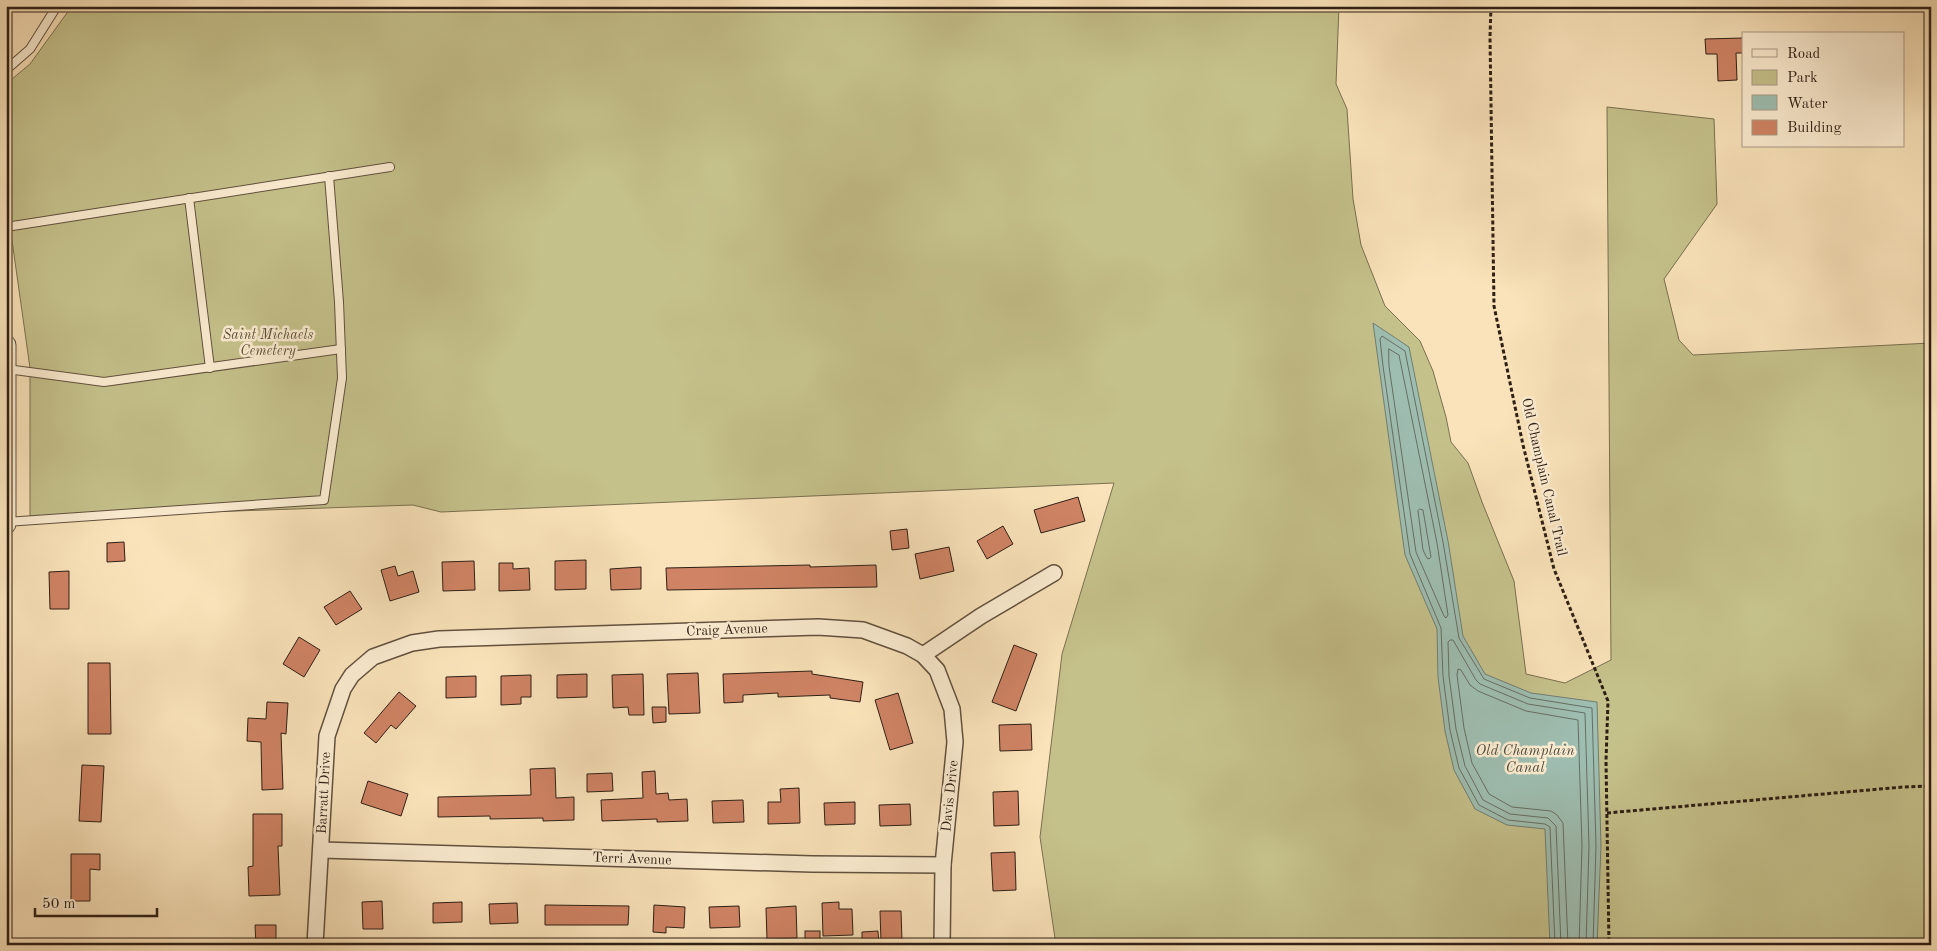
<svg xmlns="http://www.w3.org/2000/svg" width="1937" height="951" font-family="'Old Standard TT',serif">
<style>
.green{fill:#c5c18b;stroke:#7a7050}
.water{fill:#9ebeb1;stroke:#717e73}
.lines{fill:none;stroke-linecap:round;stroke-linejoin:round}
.shore{stroke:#666e63;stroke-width:1}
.building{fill:#d08465;stroke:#2e1f15}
.service-casing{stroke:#61503e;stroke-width:10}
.minor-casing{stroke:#61503e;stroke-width:18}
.tertiary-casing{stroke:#61503e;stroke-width:21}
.path{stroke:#2e1f15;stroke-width:3;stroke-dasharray:4 2.5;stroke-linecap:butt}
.service{stroke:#fcedd2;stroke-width:8}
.minor{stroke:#fcedd2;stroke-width:15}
.tertiary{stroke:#fcedd2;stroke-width:19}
.labels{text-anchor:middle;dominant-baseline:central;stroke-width:5;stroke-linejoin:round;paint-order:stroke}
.park-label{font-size:14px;font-style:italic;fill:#5b5038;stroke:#fcedd2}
.street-label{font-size:14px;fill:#2e1f15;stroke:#fcedd2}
.water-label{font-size:15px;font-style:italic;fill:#504f44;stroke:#fcedd2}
</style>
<rect width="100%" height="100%" fill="#fae3ba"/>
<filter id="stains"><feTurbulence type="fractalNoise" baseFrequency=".004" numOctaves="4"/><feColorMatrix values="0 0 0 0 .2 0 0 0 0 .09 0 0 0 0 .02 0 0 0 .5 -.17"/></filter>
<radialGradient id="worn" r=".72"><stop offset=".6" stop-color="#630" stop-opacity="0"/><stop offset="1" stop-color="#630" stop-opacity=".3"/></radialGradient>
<!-- green -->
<polygon class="green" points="72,6 591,6 605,10 623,6 1339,6 1336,84 1347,109 1353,199 1361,245 1385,306 1420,341 1433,371 1446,417 1451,442 1468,463 1482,502 1514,581 1526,674 1565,683 1611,660 1607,107 1714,119 1717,204 1664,279 1679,340 1693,355 1931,343 1931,945 1056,945 1040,837 1062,654 1114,483 441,512 413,505 30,518 30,368 9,219 6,210 6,84 30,64"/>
<!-- water -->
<polygon class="water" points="1373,323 1409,347 1448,541 1463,636 1485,674 1531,693 1597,702 1601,846 1597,945 1550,945 1545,829 1507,825 1475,809 1454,770 1445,731 1438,677 1437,629 1405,555"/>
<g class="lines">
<!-- shore -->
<g class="shore">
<polygon points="1389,349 1399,355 1437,543 1448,615 1446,618 1444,616 1416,552 1389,366"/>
<polygon points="1420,509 1423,510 1431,557 1429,559 1427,558 1423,550 1418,511"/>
<polyline points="1555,945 1550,827 1545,824 1508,820 1479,805 1459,768 1450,730 1443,676 1441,628 1410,554 1383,366 1380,339 1382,336 1405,351 1443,542 1459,638 1484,679 1530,698 1592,708 1596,846 1593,945"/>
<polyline points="1561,945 1556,826 1548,818 1510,814 1483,800 1465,766 1456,729 1449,676 1448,642 1450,640 1453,640 1476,680 1480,684 1528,704 1585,713 1589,846 1586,945"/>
<polyline points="1568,945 1563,823 1557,815 1551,811 1512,807 1489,794 1472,763 1464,728 1457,675 1458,669 1461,670 1470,685 1478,691 1526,711 1578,720 1582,846 1579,945"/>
</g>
</g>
<!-- building -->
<g class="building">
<polygon points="1743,38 1743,53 1736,53 1737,80 1718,81 1717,54 1706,54 1705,39"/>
<polygon points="1078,497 1085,521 1041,533 1034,510"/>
<polygon points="1003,526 1013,544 987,559 977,541"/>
<polygon points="907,529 909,548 892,550 890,531"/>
<polygon points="124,542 125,561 107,562 107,543"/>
<polygon points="949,547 954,571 920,579 915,554"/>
<polygon points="586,560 586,589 555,590 555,561"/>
<polygon points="474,561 475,590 443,591 442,562"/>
<polygon points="499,563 513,563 513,569 529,568 530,590 499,591"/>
<polygon points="810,565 810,567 876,565 877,587 667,590 666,568"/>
<polygon points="395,566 398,576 413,571 419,592 390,601 381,570"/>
<polygon points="641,567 641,589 611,590 610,569"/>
<polygon points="69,571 69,609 50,609 49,572"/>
<polygon points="350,591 362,609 336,625 324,607"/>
<polygon points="299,637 320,650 304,677 283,664"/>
<polygon points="1014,645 1037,654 1016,711 992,702"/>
<polygon points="88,663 110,663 111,734 88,734"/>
<polygon points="812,671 812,674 863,682 860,702 830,698 830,695 778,697 778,693 743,695 743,702 724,703 723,674"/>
<polygon points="698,673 700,713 669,714 667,674"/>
<polygon points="587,674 587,697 557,698 557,675"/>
<polygon points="643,674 644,715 629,715 628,707 613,708 612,675"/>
<polygon points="531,675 531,697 521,697 521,704 501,705 501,676"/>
<polygon points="476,676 476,697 446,698 446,677"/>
<polygon points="399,692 416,706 396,729 391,725 376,743 364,733"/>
<polygon points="898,693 913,743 890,750 875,700"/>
<polygon points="267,702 288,703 286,734 281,733 283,789 262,790 261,742 247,741 248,718 266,719"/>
<polygon points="652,707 666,707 666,722 653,723"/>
<polygon points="1031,724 1032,750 1000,751 999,725"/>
<polygon points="82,765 104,766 101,822 79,821"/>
<polygon points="555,768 556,798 574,797 574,820 543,821 543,818 490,819 490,816 438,817 438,797 531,795 530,769"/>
<polygon points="655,771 656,794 668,793 669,800 687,799 688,821 657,822 657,819 602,821 601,800 643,798 642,772"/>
<polygon points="612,773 613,791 587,792 587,774"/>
<polygon points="368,781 408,794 401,816 361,803"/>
<polygon points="799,788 800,823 768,824 768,802 781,802 780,789"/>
<polygon points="1018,791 1019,825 994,826 993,792"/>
<polygon points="743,800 744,822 713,823 712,801"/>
<polygon points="855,802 855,824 825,825 824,803"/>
<polygon points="910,804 911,825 880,826 879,805"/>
<polygon points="253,814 282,814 282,846 278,846 280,895 249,896 248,867 253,866"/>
<polygon points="1015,852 1016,890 993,891 991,853"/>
<polygon points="71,854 100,854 100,870 90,869 90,901 71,901"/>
<polygon points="382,901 383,929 363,929 362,902"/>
<polygon points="462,902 462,922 433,923 433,903"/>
<polygon points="839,902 839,909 852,909 853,935 823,936 822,903"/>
<polygon points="517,903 518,923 490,924 489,904"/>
<polygon points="545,905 629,906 628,925 545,925"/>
<polygon points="654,905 685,907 684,928 666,927 666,933 653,932"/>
<polygon points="739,906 740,927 710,928 709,907"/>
<polygon points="796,906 797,938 767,939 766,908"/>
<polygon points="880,911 901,911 902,941 881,942"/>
<polygon points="255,925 276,925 276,945 256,945"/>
<rect x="805" y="931" width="15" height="14"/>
<polygon points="878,931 879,945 862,945 862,932"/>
</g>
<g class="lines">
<!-- service casing -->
<g class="service-casing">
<g id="service">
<polyline points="6,70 30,49 57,6"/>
<polyline points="189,198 210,368"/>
<polyline points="6,227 390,167"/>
<polyline points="7,369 104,382 341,349"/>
<polyline points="6,522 324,500 342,378 339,302 329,176"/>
</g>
</g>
<!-- minor casing -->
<g class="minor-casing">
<g id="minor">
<polyline points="923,655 937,670 952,709 955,742 943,865 942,945"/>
<polyline points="321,850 812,864 943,865"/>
<polyline points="315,945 327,736 343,689 352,675 373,657 412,643 439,639 818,627 863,630 907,646 923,655 981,616 1054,573"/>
</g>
</g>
<!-- tertiary casing -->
<g class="tertiary-casing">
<polyline id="tertiary" points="6,345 6,524"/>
</g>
<!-- path -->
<g class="path">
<polyline points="1491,6 1490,37 1494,306 1523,445 1554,569 1608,701 1606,761 1609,945"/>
<polyline points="1607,813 1903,787 1931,786"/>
</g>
<!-- service -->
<use href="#service" class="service"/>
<!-- minor -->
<use href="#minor" class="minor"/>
<!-- tertiary -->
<use href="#tertiary" class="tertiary"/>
</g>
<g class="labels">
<!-- park labels -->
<g class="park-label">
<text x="268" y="335">Saint Michaels<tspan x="268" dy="16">Cemetery</tspan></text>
</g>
<!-- street labels -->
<g class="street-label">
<text transform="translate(1544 477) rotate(77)">Old Champlain Canal Trail</text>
<text transform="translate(727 630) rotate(-2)">Craig Avenue</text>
<text transform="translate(324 793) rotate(-87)">Barratt Drive</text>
<text transform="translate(950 796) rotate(-84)">Davis Drive</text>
<text transform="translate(632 859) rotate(2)">Terri Avenue</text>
</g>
<!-- water labels -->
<g class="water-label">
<text x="1525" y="751">Old Champlain<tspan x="1525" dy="17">Canal</tspan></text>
</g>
</g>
<!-- margin -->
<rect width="1937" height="951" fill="none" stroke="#fae3ba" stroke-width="25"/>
<rect x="8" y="8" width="1922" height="936" fill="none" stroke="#2e1f15" stroke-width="2.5"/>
<rect x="12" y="12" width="1912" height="926" fill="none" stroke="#2e1f15"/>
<!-- legend -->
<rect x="1742" y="32" width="162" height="115" fill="#fcedd2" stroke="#aa9b86"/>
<rect x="1752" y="49" width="25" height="8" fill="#fcedd2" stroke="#aa9b86"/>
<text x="1787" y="58" font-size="15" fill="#2e1f15">Road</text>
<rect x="1752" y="70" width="25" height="15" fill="#c5c18b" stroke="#aa9b86"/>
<text x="1787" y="82" font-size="15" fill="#2e1f15">Park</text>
<rect x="1752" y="95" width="25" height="15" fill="#9ebeb1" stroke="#aa9b86"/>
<text x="1787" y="108" font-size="15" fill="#2e1f15">Water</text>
<rect x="1752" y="120" width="25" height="15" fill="#d08465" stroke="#aa9b86"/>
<text x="1787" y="132" font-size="15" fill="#2e1f15">Building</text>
<!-- scale -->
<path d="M35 908v8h122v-8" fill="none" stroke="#2e1f15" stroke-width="2.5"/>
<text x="42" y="908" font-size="15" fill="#2e1f15" stroke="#fcedd2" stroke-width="4" paint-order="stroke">50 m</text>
<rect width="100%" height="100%" filter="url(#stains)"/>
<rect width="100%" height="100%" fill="url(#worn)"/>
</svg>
